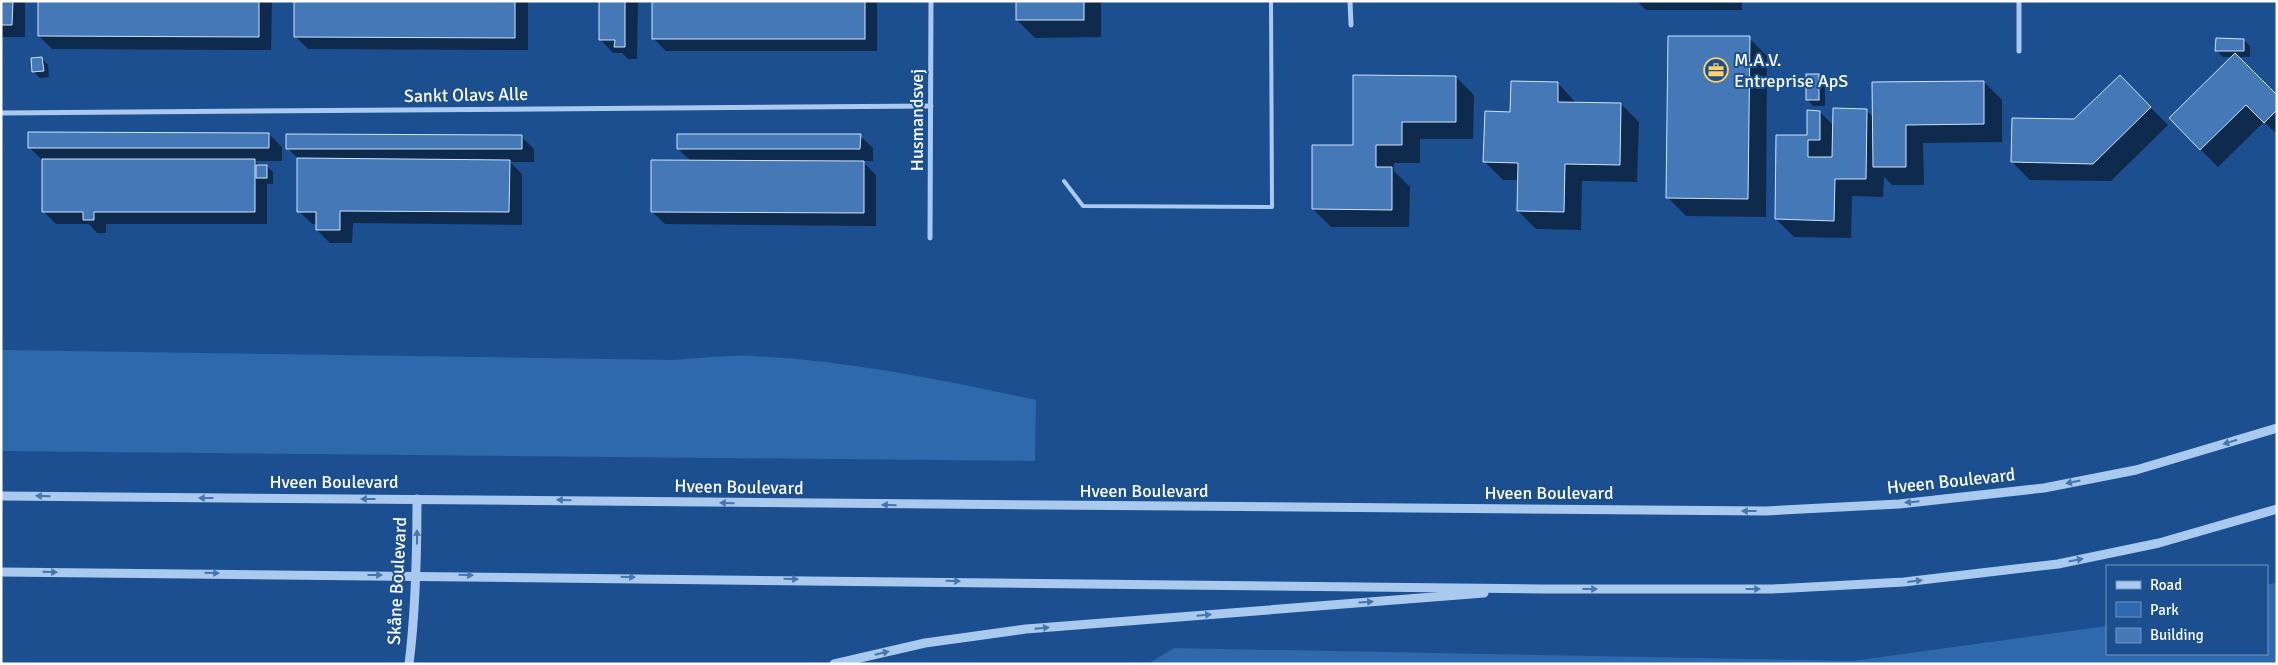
<svg xmlns="http://www.w3.org/2000/svg" width="2278" height="665" font-family="Signika,sans-serif">
<style>
.green{fill:#2e69ad}
.shadow{fill:#0007}
.building{fill:#4478b7;stroke:#cfe3fa}
.lines{fill:none;stroke-linecap:round;stroke-linejoin:round}
.service{stroke:#a9c9ee;stroke-width:4}
.minor{stroke:#a9c9ee;stroke-width:5}
.tertiary{stroke:#a9c9ee;stroke-width:9}
.oneway{fill:#4674ac}
.labels{text-anchor:middle;dominant-baseline:central;stroke-width:4;stroke-linejoin:round;paint-order:stroke}
.poi-label{font-size:18px;fill:#fff;stroke:#1b4f8f;text-anchor:start}
.street-label{font-size:18px;fill:#fff;stroke:#1b4f8f}
</style>
<rect width="100%" height="100%" fill="#1b4f8f"/>
<!-- green -->
<g class="green">
<path d="M1 350 675 360C700 358 726 355 751 356 847 360 942 380 1036 400L1035 461 1 451Z"/>
<polygon points="2277,582 2277,664 1148,664 1174,648 1852,661 2107,626 2107,654 2267,654 2267,585"/>
</g>
<!-- shadow -->
<g class="shadow">
<rect x="1" y="1" width="24" height="36"/>
<polygon points="39,1 272,1 271,50 52,49 39,36"/>
<polygon points="296,1 528,1 528,50 308,49 295,36"/>
<polygon points="601,1 638,1 637,59 628,59 622,53 613,53 601,40"/>
<polygon points="653,1 877,1 877,51 666,51 653,38"/>
<polygon points="1017,1 1101,1 1101,37 1035,38 1017,20"/>
<polygon points="1637,1 1742,1 1742,10 1646,10"/>
<polygon points="1749,38 1767,56 1766,217 1686,216 1668,198"/>
<polygon points="2244,40 2250,46 2250,57 2238,57 2277,97 2277,134 2264,122 2218,167 2200,149 2232,57 2223,57 2217,51"/>
<polygon points="42,59 48,65 49,77 40,78 33,71"/>
<polygon points="1818,75 1825,81 1825,106 1813,106 1807,99"/>
<polygon points="1456,77 1474,95 1473,139 1420,139 1420,163 1394,163 1394,171 1410,187 1409,227 1331,227 1313,209 1354,146"/>
<polygon points="2120,77 2168,125 2111,181 2030,180 2012,162 2075,121"/>
<polygon points="1984,82 2002,100 2002,142 1923,143 1924,185 1892,185 1884,177 1883,197 1852,196 1851,238 1794,237 1776,219 1820,112 1834,126 1866,110 1873,117"/>
<polygon points="1558,83 1576,103 1621,104 1639,122 1637,182 1582,181 1581,230 1536,229 1518,211 1519,180 1503,180 1485,162 1511,113"/>
<polygon points="269,134 282,147 282,161 255,161 260,166 267,166 273,172 273,184 267,184 267,224 106,224 106,233 97,233 89,224 56,224 43,211 42,160 29,147"/>
<polygon points="521,136 534,149 534,162 510,162 522,174 522,225 353,223 352,243 330,243 317,230 318,224 312,224 299,211 299,159 287,148"/>
<polygon points="860,136 873,148 873,161 862,161 876,175 876,226 665,224 652,212 691,161 678,149"/>
</g>
<!-- building -->
<g class="building">
<polygon points="1,1 13,1 12,25 1,25"/>
<polygon points="38,1 259,1 259,37 38,36"/>
<polygon points="294,1 515,1 515,38 294,37"/>
<polygon points="599,1 625,1 625,47 614,47 615,40 599,40"/>
<rect x="652" y="1" width="213" height="38"/>
<rect x="1016" y="1" width="68" height="19"/>
<polygon points="1668,36 1750,36 1748,199 1666,198"/>
<polygon points="2216,38 2244,39 2244,51 2215,51"/>
<polygon points="2235,53 2277,95 2277,110 2264,123 2246,105 2200,150 2169,118"/>
<polygon points="42,57 44,71 32,72 31,58"/>
<rect x="1806" y="74" width="13" height="26"/>
<polygon points="1353,75 1456,76 1456,122 1402,122 1402,145 1376,145 1376,167 1392,167 1392,210 1312,209 1312,145 1353,145"/>
<polygon points="2120,75 2151,107 2093,164 2011,162 2012,118 2074,119"/>
<polygon points="1511,81 1558,82 1558,102 1621,103 1620,165 1565,164 1564,212 1517,211 1518,163 1483,162 1485,111 1510,112"/>
<polygon points="1984,81 1984,124 1906,125 1906,167 1873,167 1872,82"/>
<polygon points="1833,108 1867,109 1866,179 1835,179 1834,221 1775,219 1776,135 1807,135 1807,110 1820,111 1820,140 1808,140 1808,157 1832,157"/>
<polygon points="28,132 269,133 269,148 28,148"/>
<polygon points="286,134 522,135 522,149 286,149"/>
<polygon points="677,134 861,134 860,149 677,149"/>
<polygon points="297,158 510,160 509,212 340,211 340,230 316,230 316,212 297,212"/>
<polygon points="42,159 255,159 255,212 94,212 94,220 83,220 83,212 42,212"/>
<polygon points="651,160 864,161 864,213 651,212"/>
<rect x="256" y="165" width="11" height="13"/>
</g>
<g class="lines">
<!-- service -->
<polyline class="service" points="1064,181 1083,206 1272,207 1271,1"/>
<!-- minor -->
<g class="minor">
<polyline points="1350,1 1351,25"/>
<polyline points="2019,1 2019,51"/>
<polyline points="1,113 931,106"/>
<polyline points="930,238 931,1"/>
</g>
<!-- tertiary -->
<g class="tertiary">
<polyline points="1,496 1766,511 1899,504 2044,488 2136,470 2277,428"/>
<polyline points="1,572 1542,589 1772,589 1904,582 2058,564 2159,543 2277,509"/>
<path d="M409 664C416 609 417 555 417 499"/>
<polyline points="834,664 925,643 1026,629 1484,593"/>
</g>
</g>
<!-- one-way arrows -->
<defs><path id="oneway-solid" d="M-6-.8H1V-3.2L6.5 0L1 3.2V.8H-6Z" transform="scale(1.25)"/></defs>
<g class="oneway">
<use href="#oneway-solid" transform="translate(2230 442) rotate(163)"/>
<use href="#oneway-solid" transform="translate(2073 482) rotate(169)"/>
<use href="#oneway-solid" transform="translate(43 496) rotate(-179)"/>
<use href="#oneway-solid" transform="translate(206 498) rotate(-180)"/>
<use href="#oneway-solid" transform="translate(368 499) rotate(-180)"/>
<use href="#oneway-solid" transform="translate(564 500) rotate(-179)"/>
<use href="#oneway-solid" transform="translate(1912 502) rotate(174)"/>
<use href="#oneway-solid" transform="translate(727 503) rotate(-179)"/>
<use href="#oneway-solid" transform="translate(889 505) rotate(-179)"/>
<use href="#oneway-solid" transform="translate(1749 511) rotate(-180)"/>
<use href="#oneway-solid" transform="translate(417 537) rotate(-90)"/>
<use href="#oneway-solid" transform="translate(2076 560) rotate(-11)"/>
<use href="#oneway-solid" transform="translate(50 572) rotate(1)"/>
<use href="#oneway-solid" transform="translate(212 573) rotate(1)"/>
<use href="#oneway-solid" transform="translate(375 575)"/>
<use href="#oneway-solid" transform="translate(466 575) rotate(1)"/>
<use href="#oneway-solid" transform="translate(628 577) rotate(1)"/>
<use href="#oneway-solid" transform="translate(791 579) rotate(1)"/>
<use href="#oneway-solid" transform="translate(953 581) rotate(1)"/>
<use href="#oneway-solid" transform="translate(1915 581) rotate(-7)"/>
<use href="#oneway-solid" transform="translate(1590 589)"/>
<use href="#oneway-solid" transform="translate(1753 589)"/>
<use href="#oneway-solid" transform="translate(1366 602) rotate(-4)"/>
<use href="#oneway-solid" transform="translate(1204 615) rotate(-5)"/>
<use href="#oneway-solid" transform="translate(1042 628) rotate(-5)"/>
<use href="#oneway-solid" transform="translate(882 653) rotate(-13)"/>
</g>
<!-- icons -->
<defs>
<g id="office-ring" transform="scale(1.25)"><circle r="9.5" fill="#1b4f8f" stroke="#ffd166" stroke-width="1.5"/><path d="M-6-3h4V-5.5h4V-3h4V5H-6ZM-1-4.5V-3h2v-1.5ZM-6 0V1H6V0Z" fill="#ffd166"/></g>
</defs>
<g fill-rule="evenodd">
<use href="#office-ring" x="1716" y="70"/>
</g>
<g class="labels">
<!-- poi labels -->
<g class="poi-label">
<text x="1734" y="60">M.A.V.<tspan x="1734" dy="21">Entreprise ApS</tspan></text>
</g>
<!-- street labels -->
<g class="street-label">
<text transform="translate(466 95) rotate(-1)">Sankt Olavs Alle</text>
<text transform="translate(917 120) rotate(-90)">Husmandsvej</text>
<text transform="translate(1951 481) rotate(-6)">Hveen Boulevard</text>
<text x="334" y="482">Hveen Boulevard</text>
<text transform="translate(739 487) rotate(1)">Hveen Boulevard</text>
<text x="1144" y="491">Hveen Boulevard</text>
<text x="1549" y="493">Hveen Boulevard</text>
<text transform="translate(397 581) rotate(-87)">Skåne Boulevard</text>
</g>
</g>
<!-- border -->
<rect width="2278" height="665" fill="none" stroke="#ffffff" stroke-width="5"/>
<!-- legend -->
<rect x="2106" y="565" width="162" height="90" fill="#1b4f8f" stroke="#7695bc"/>
<rect x="2116" y="581" width="25" height="8" fill="#a9c9ee" stroke="#7695bc"/>
<text x="2150" y="590" font-size="15" fill="#ffffff">Road</text>
<rect x="2116" y="602" width="25" height="15" fill="#2e69ad" stroke="#7695bc"/>
<text x="2150" y="615" font-size="15" fill="#ffffff">Park</text>
<rect x="2116" y="628" width="25" height="15" fill="#4478b7" stroke="#7695bc"/>
<text x="2150" y="640" font-size="15" fill="#ffffff">Building</text>
</svg>
